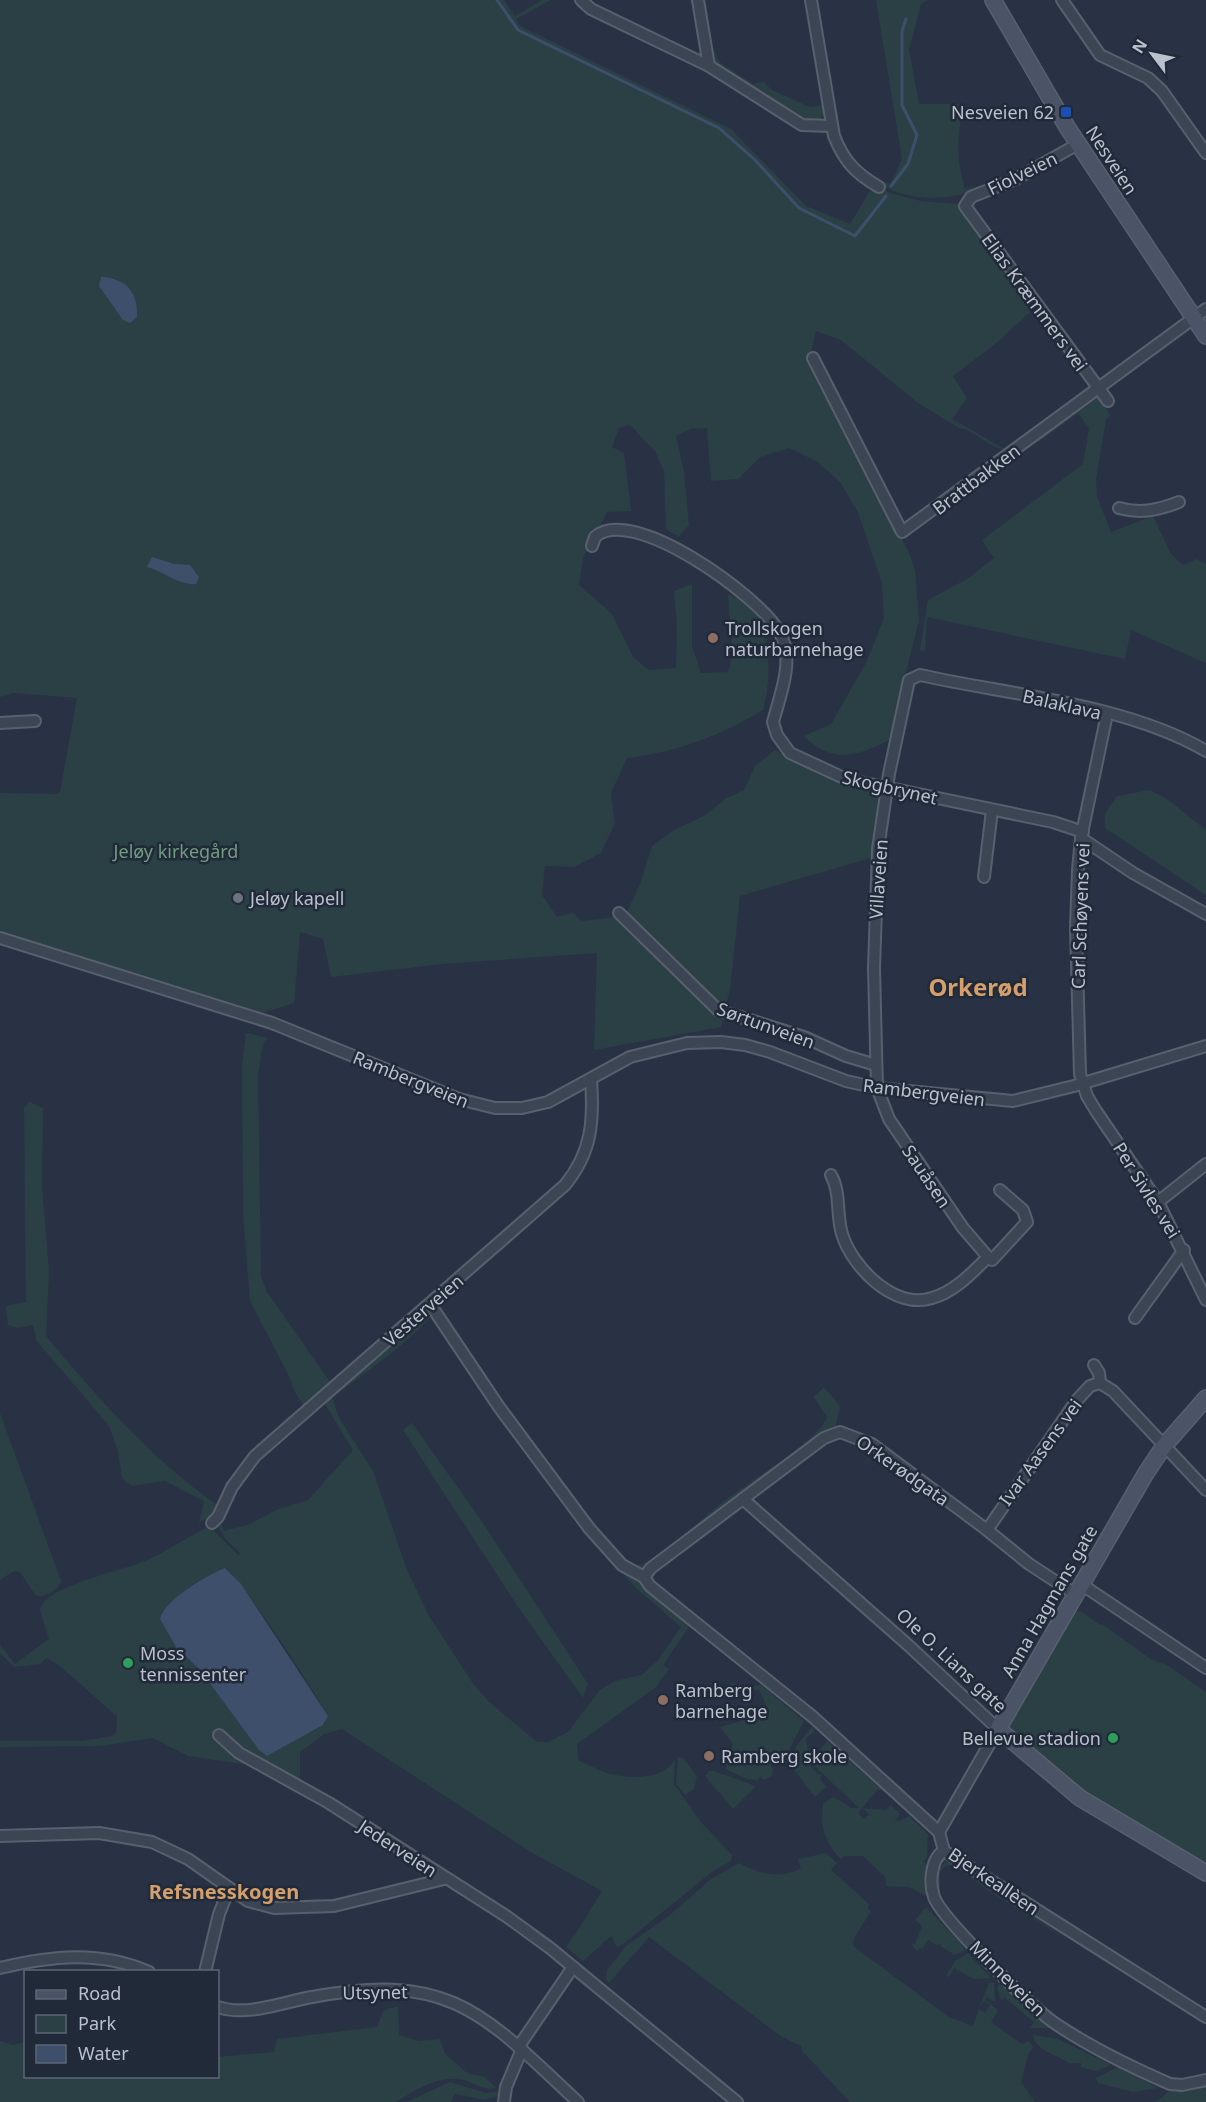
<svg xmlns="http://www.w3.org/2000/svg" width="1206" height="2102" font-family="'Noto Sans',sans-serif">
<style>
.green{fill:#2a4045;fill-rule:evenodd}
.water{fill:#3e4f6c}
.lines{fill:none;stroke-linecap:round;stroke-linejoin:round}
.stream{stroke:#3e4f6c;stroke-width:3}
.street-casing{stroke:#58606e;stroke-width:14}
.secondary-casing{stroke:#58606e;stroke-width:18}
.street{stroke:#3c4553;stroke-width:10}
.secondary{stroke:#4b5366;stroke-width:15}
.transit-dot{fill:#1a4fb4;stroke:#212a39;stroke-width:2}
.education-dot{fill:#8d6e63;stroke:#212a39;stroke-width:2}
.worship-dot{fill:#6b7280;stroke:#212a39;stroke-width:2}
.leisure-dot{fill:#2e9e5b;stroke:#212a39;stroke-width:2}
.labels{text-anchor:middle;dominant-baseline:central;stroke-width:5;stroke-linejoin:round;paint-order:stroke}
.poi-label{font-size:18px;fill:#bac0cd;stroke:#212a39;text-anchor:start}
.street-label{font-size:18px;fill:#bac0cd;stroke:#212a39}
.park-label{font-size:18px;fill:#719d7e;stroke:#212a39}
.neighbourhood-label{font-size:20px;font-weight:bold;fill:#d59f6c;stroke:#212a39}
.district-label{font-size:24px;font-weight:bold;fill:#d59f6c;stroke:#212a39}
</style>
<rect width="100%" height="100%" fill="#283244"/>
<!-- green -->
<g class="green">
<path d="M0 0H504L515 16 542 0H551L516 19 520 26 731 129 806 206 850 224 871 189 846 168 890 193 921 201 959 204 1030 302 1032 306 1030 312 994 345 953 376 967 398 952 419 1006 450C989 448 973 429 959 428L918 403 841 340 816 331 810 356 910 555 915 571 919 620 889 740C857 757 832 764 804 736L831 724 867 661 884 618 882 583 858 512 840 482 818 462 789 448 760 457 738 479 711 481 707 428 691 429 676 436 684 472 689 525 679 537 666 529 664 471 655 451 630 425 619 428 612 447 624 453 631 511 607 512 583 559 579 585 612 614 633 657 649 670 676 668 677 623 674 591 692 584V646L701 673 728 672C737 653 728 617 728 594L759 610C768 646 773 674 763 710 720 736 677 752 627 758L611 793 615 823 601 853 574 867 545 866 542 895 557 917 573 913 582 921 625 916 640 884 652 846 674 830 704 816 725 799 744 790 755 766 775 750 811 769 884 795 878 856 740 896 730 989 721 1027 594 1050 597 953 442 964 331 977 323 939 300 932 294 1003 262 1013 0 933V793L56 794 60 792 77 698 13 693 0 697Z"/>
<path d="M876 0H928L921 4 909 49 919 104H965C956 133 956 159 965 189L991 184V186C940 204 893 205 853 163L876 180 891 184 902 159Z"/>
<polygon points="713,48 719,62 753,84 763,82 772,90 810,107 824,105 824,115 817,121 806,121 794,115 716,63"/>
<polygon points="1098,394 1110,415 1106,419 1096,479 1097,497 1111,532 1153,516 1171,554 1183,565 1197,559 1206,564 1206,663 1131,630 1125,659 927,617 925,651 920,650 928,600 967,579 994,558 982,540 1083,464 1089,428 1078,413 1039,442 1037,438"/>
<polygon points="1150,790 1167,799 1206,830 1206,895 1105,828 1105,814 1117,796"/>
<polygon points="246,1033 268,1038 263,1043 258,1075 261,1277 267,1292 333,1386 305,1407 296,1394 287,1372 250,1301 243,1213 242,1065"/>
<path d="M30 1102 43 1108 42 1185 49 1271 46 1336C95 1395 156 1464 219 1506L213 1516 199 1522 204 1501 165 1481 131 1486 122 1478 118 1451 109 1426 37 1341 33 1325 18 1328 8 1325 6 1306 26 1302 24 1107Z"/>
<path d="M427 1312 431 1316C404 1347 369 1369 338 1394L337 1390Z"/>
<path d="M435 1319 501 1413 636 1578 690 1625 663 1665 669 1669 656 1687 577 1744 579 1761C590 1765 603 1773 615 1775 633 1779 665 1779 675 1759L674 1784 701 1822 732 1855 731 1861 712 1872 623 1944 617 1947 611 1936 583 1961 566 1947C580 1929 590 1910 602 1891L529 1851 342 1729 324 1734 300 1752V1783L250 1765 188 1756 153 1738 101 1746 0 1747V1741H83L113 1736 117 1731V1716C101 1704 60 1662 46 1658L40 1664 14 1667 0 1653V1645L15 1664 49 1639 40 1610C44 1586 122 1571 142 1562 164 1554 183 1539 204 1529H212L239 1556 240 1553 225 1538 218 1527 229 1503 221 1524 224 1531 250 1524 276 1510 308 1500 353 1450 323 1401 331 1394 339 1418 373 1471 407 1570 429 1616 472 1682 489 1702 537 1742H548L568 1732 600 1690 615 1681 642 1675 659 1659 681 1627 636 1588 591 1538 433 1322ZM225 1568C237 1573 319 1697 328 1716L323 1725 267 1756 259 1750 200 1670 176 1647 160 1619C164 1600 207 1575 225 1568Z"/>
<path d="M469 1355 601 1533C610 1543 624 1566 639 1565 657 1562 707 1514 724 1501 747 1483 819 1441 827 1417L814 1397 824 1387 840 1406 835 1429 642 1570 637 1571 605 1544 503 1408Z"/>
<path d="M0 1413 61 1581C59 1590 45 1597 36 1596L20 1572 14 1571 0 1580Z"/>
<polygon points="412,1423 483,1523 588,1684 583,1698 518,1607 403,1430"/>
<polygon points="1075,1611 1082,1612 1100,1625 1102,1624 1152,1660 1167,1665 1206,1692 1206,1868 1062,1776 1060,1771 1009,1729 1008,1723 1071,1613"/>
<polygon points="731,1683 746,1687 761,1685 804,1721 787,1754 780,1763 776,1760 770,1766 773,1769 772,1776 764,1780 761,1778 763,1774 758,1780 747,1779 725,1769 733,1744 720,1727 738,1722 767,1707 759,1690 734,1689 729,1685"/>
<polygon points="812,1727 815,1730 806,1739 808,1751 804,1764 807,1767 809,1764 817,1774 822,1774 820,1779 826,1787 815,1797 791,1766 796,1746"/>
<path d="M827 1741 887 1794 878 1789 858 1813 864 1819 869 1814 862 1808 886 1810 891 1805 900 1814 895 1820 900 1821 909 1816 928 1834 927 1857 923 1862 926 1863 928 1897 909 1887 886 1886V1878L863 1856H844L841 1859C825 1844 820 1826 823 1804L833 1797 852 1808H859L810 1762Z"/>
<polygon points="678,1757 683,1758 697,1776 694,1789 685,1795 676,1784"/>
<polygon points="709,1771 714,1771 756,1786 733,1809 705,1776"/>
<path d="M826 1853 837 1863 831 1870 869 1904 868 1909 871 1911 854 1938 853 1946 949 2017 973 2026 979 2009 985 2013 990 2005 984 2001 980 2007 989 1983 994 1982 995 2002 987 1997 985 2000 998 2010 991 2022 1022 2044 1029 2041 1033 2047 1028 2055 1021 2082 1035 2102H850L802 2051 801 2046 782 2037 649 1937 609 1983 606 1980 607 1970 626 1946 670 1915 711 1879 739 1863C759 1874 780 1880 801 1868L798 1859Z"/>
<path d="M950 1861 1077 1946 989 1891 954 1865 945 1866 940 1872V1893C935 1881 935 1865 950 1861Z"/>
<polygon points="926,1907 962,1945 965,1950 955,1955 940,1946 942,1943 937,1945 928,1940 922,1949 919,1948 917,1952 912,1944 915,1944 922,1926 915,1920"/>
<polygon points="968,1953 991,1978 974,1979 954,1968 949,1977 946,1976 955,1961"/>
<polygon points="1001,1982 1024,2005 1052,2028 1030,2028 1034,2022 1004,1997 1001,2000 997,1987"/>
<path d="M398 2006 399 2035 419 2041 440 2039 445 2054 467 2073 485 2077 496 2088C485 2091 474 2083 464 2080 442 2074 415 2089 397 2102H0V2041L13 2045 25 2042 26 2076H218V2057L274 2052 277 2039 377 2027 383 2011Z"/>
<path d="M1033 2035 1058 2039 1111 2065 1096 2071 1081 2067V2063H1069C1057 2054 1035 2051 1033 2035Z"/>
<polygon points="1118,2067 1158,2088 1133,2092 1098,2083 1096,2078"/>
<polygon points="450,2082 486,2093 502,2091 501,2095 484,2100 455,2094 451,2102 406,2102"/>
<polygon points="1206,2083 1206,2102 1156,2102 1173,2088"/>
</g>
<!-- water -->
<g class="water">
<path d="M101 277C126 278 138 292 137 317L130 323 123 320 99 286Z"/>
<path d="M152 557 174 564 190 565 199 577 196 584C180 586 163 571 147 567Z"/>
<path d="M225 1568 241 1584 328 1716 323 1725 267 1756 259 1750 200 1670 176 1647 160 1619C164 1600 207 1575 225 1568Z"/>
</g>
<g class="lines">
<!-- stream -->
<g class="stream">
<polyline points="497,0 518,30 719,128 755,160 799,208 855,236 886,196"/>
<polyline points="891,186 908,164 917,135 902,105 902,31 906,19"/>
</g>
<!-- street casing -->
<g class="street-casing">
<g id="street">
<polyline points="581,0 591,9 709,66 802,125 831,126"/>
<polyline points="698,0 709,66"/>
<path d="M811 0 834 136C844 161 855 173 879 187"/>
<polyline points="1062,0 1100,55 1148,78 1162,91 1206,153"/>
<polyline points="1078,144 1016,179 971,197 965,206 1108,401"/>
<polyline points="813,358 902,532 1206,309"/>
<path d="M1119 508C1140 514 1159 510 1179 502"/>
<path d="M592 546 595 537C631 503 761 597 780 633 795 660 780 695 773 722L777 735 790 753 846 779 1053 822 1083 832"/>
<polyline points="1107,714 1081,838 1078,870 1076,928 1080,1074 1087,1096 1096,1111 1158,1202 1206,1300"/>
<polyline points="0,723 35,721"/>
<polyline points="1081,838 1133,873 1206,914"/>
<polyline points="984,877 992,810"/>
<polyline points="619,913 718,1010 804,1037 846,1056 876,1065"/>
<polyline points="0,938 272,1023 459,1099 495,1108 522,1108 548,1102 630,1057 687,1043 721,1042 745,1045 770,1052 846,1081 877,1088 1013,1101 1074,1086 1206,1046"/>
<path d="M831 1175C841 1193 836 1214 842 1234 852 1267 894 1310 932 1298 954 1292 972 1273 988 1257L992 1260 1027 1222 1023 1210 1000 1190"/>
<polyline points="1158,1202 1206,1164"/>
<path d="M988 1257 963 1228 889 1119 877 1088 874 968 878 849 889 774 909 680 920 675C1010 695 1126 704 1206 751"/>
<polyline points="430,1304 499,1407 589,1528 622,1565 644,1577"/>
<polyline points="1135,1318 1184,1250"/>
<polyline points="1094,1365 1099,1373 1100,1383"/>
<polyline points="743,1499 908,1645 998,1729 939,1832"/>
<path d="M212 1523 218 1517 232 1487 255 1456 565 1185C592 1152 594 1121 591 1079"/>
<polyline points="987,1530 1077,1400 1090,1386 1100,1383 1113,1391 1206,1490"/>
<polyline points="644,1577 650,1586 813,1717 939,1832 944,1851 1206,2017"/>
<polyline points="644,1577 651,1568 824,1438 840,1432 872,1444 987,1530 1029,1564 1075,1594"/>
<polyline points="1081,1584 1206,1668"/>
<polyline points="219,1735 239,1753 329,1803 506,1916 550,1948 737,2102"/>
<polyline points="0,1836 99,1833 152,1842 188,1859 248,1901 274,1908 334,1906 444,1879"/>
<path d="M944 1851C931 1858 929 1883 934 1897 941 1918 1032 2007 1053 2022 1088 2046 1131 2067 1170 2084L1182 2085 1206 2080"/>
<path d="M0 1968C51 1956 99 1950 149 1972"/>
<polyline points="205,1972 219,1914 229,1889"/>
<path d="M218 2007C247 2017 283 2002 312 1997 450 1971 483 2013 578 2102"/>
<polyline points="519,2046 573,1967"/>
<polyline points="504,2102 506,2087 522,2049"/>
</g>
</g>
<!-- secondary casing -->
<g class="secondary-casing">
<g id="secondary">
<polyline points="993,0 1067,127 1206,336"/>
<polyline points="1206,1398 1164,1446 1146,1473 998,1729 1080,1798 1206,1873"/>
</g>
</g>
<!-- street -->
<use href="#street" class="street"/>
<!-- secondary -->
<use href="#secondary" class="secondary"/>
</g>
<!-- markers -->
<rect class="transit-dot" x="1060" y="106" width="12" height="12" rx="3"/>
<g class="education-dot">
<circle cx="713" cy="638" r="6"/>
<circle cx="663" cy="1700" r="6"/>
<circle cx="709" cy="1756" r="6"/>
</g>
<circle class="worship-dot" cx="238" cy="898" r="6"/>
<g class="leisure-dot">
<circle cx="128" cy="1663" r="6"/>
<circle cx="1113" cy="1738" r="6"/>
</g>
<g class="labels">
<!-- poi labels -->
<g class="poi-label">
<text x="1054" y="112" text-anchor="end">Nesveien 62</text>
<text x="725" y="628">Trollskogen<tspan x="725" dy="21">naturbarnehage</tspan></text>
<text x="250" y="898">Jeløy kapell</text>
<text x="140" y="1653">Moss<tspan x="140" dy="21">tennissenter</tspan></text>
<text x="675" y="1690">Ramberg<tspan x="675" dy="21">barnehage</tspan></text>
<text x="1101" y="1738" text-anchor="end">Bellevue stadion</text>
<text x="721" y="1756">Ramberg skole</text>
</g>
<!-- street labels -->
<g class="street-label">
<text transform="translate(1112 160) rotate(57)">Nesveien</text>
<text transform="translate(1022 173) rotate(-26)">Fiolveien</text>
<text transform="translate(1035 302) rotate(54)">Elias Kræmmers vei</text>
<text transform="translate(976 479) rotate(-37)">Brattbakken</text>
<text transform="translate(1062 704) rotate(13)">Balaklava</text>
<text transform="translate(890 787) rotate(13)">Skogbrynet</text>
<text transform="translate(878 879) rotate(-86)">Villaveien</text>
<text transform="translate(1080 916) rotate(-88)">Carl Schøyens vei</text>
<text transform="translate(766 1025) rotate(20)">Sørtunveien</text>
<text transform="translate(411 1079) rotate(22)">Rambergveien</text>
<text transform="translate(924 1092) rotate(7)">Rambergveien</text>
<text transform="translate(927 1176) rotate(56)">Sauåsen</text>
<text transform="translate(1147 1190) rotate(58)">Per Sivles vei</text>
<text transform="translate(423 1310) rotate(-41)">Vesterveien</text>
<text transform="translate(1040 1452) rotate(-54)">Ivar Aasens vei</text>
<text transform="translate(903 1470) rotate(35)">Orkerødgata</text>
<text transform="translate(1049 1601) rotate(-60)">Anna Hagmans gate</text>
<text transform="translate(952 1660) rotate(43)">Ole O. Lians gate</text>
<text transform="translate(398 1848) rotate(33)">Jederveien</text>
<text transform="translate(994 1881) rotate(34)">Bjerkeallèen</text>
<text transform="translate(1008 1978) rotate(45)">Minneveien</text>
<text transform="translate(375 1992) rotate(-1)">Utsynet</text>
</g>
<!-- park labels -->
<g class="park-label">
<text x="176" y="851">Jeløy kirkegård</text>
</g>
<!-- neighbourhood labels -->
<g class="neighbourhood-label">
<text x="224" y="1891">Refsnesskogen</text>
</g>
<!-- district labels -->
<g class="district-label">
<text x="978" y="986">Orkerød</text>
</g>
</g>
<!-- legend -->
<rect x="24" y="1970" width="195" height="108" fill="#212a39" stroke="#5e6674" stroke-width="1.5"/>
<rect x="36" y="1990" width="30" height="9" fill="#4b5366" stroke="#5e6674" stroke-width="1.5"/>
<text x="78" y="2000" font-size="18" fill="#bac0cd">Road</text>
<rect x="36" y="2015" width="30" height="18" fill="#2a4045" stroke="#5e6674" stroke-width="1.5"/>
<text x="78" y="2030" font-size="18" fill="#bac0cd">Park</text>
<rect x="36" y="2045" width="30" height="18" fill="#3e4f6c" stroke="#5e6674" stroke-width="1.5"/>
<text x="78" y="2060" font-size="18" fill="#bac0cd">Water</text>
<!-- north arrow -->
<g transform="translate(1152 54) rotate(302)" stroke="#212a39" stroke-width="4.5" paint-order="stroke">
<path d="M0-4.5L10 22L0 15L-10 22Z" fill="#bac0cd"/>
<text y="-9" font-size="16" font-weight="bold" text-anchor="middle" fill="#bac0cd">N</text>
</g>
</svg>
